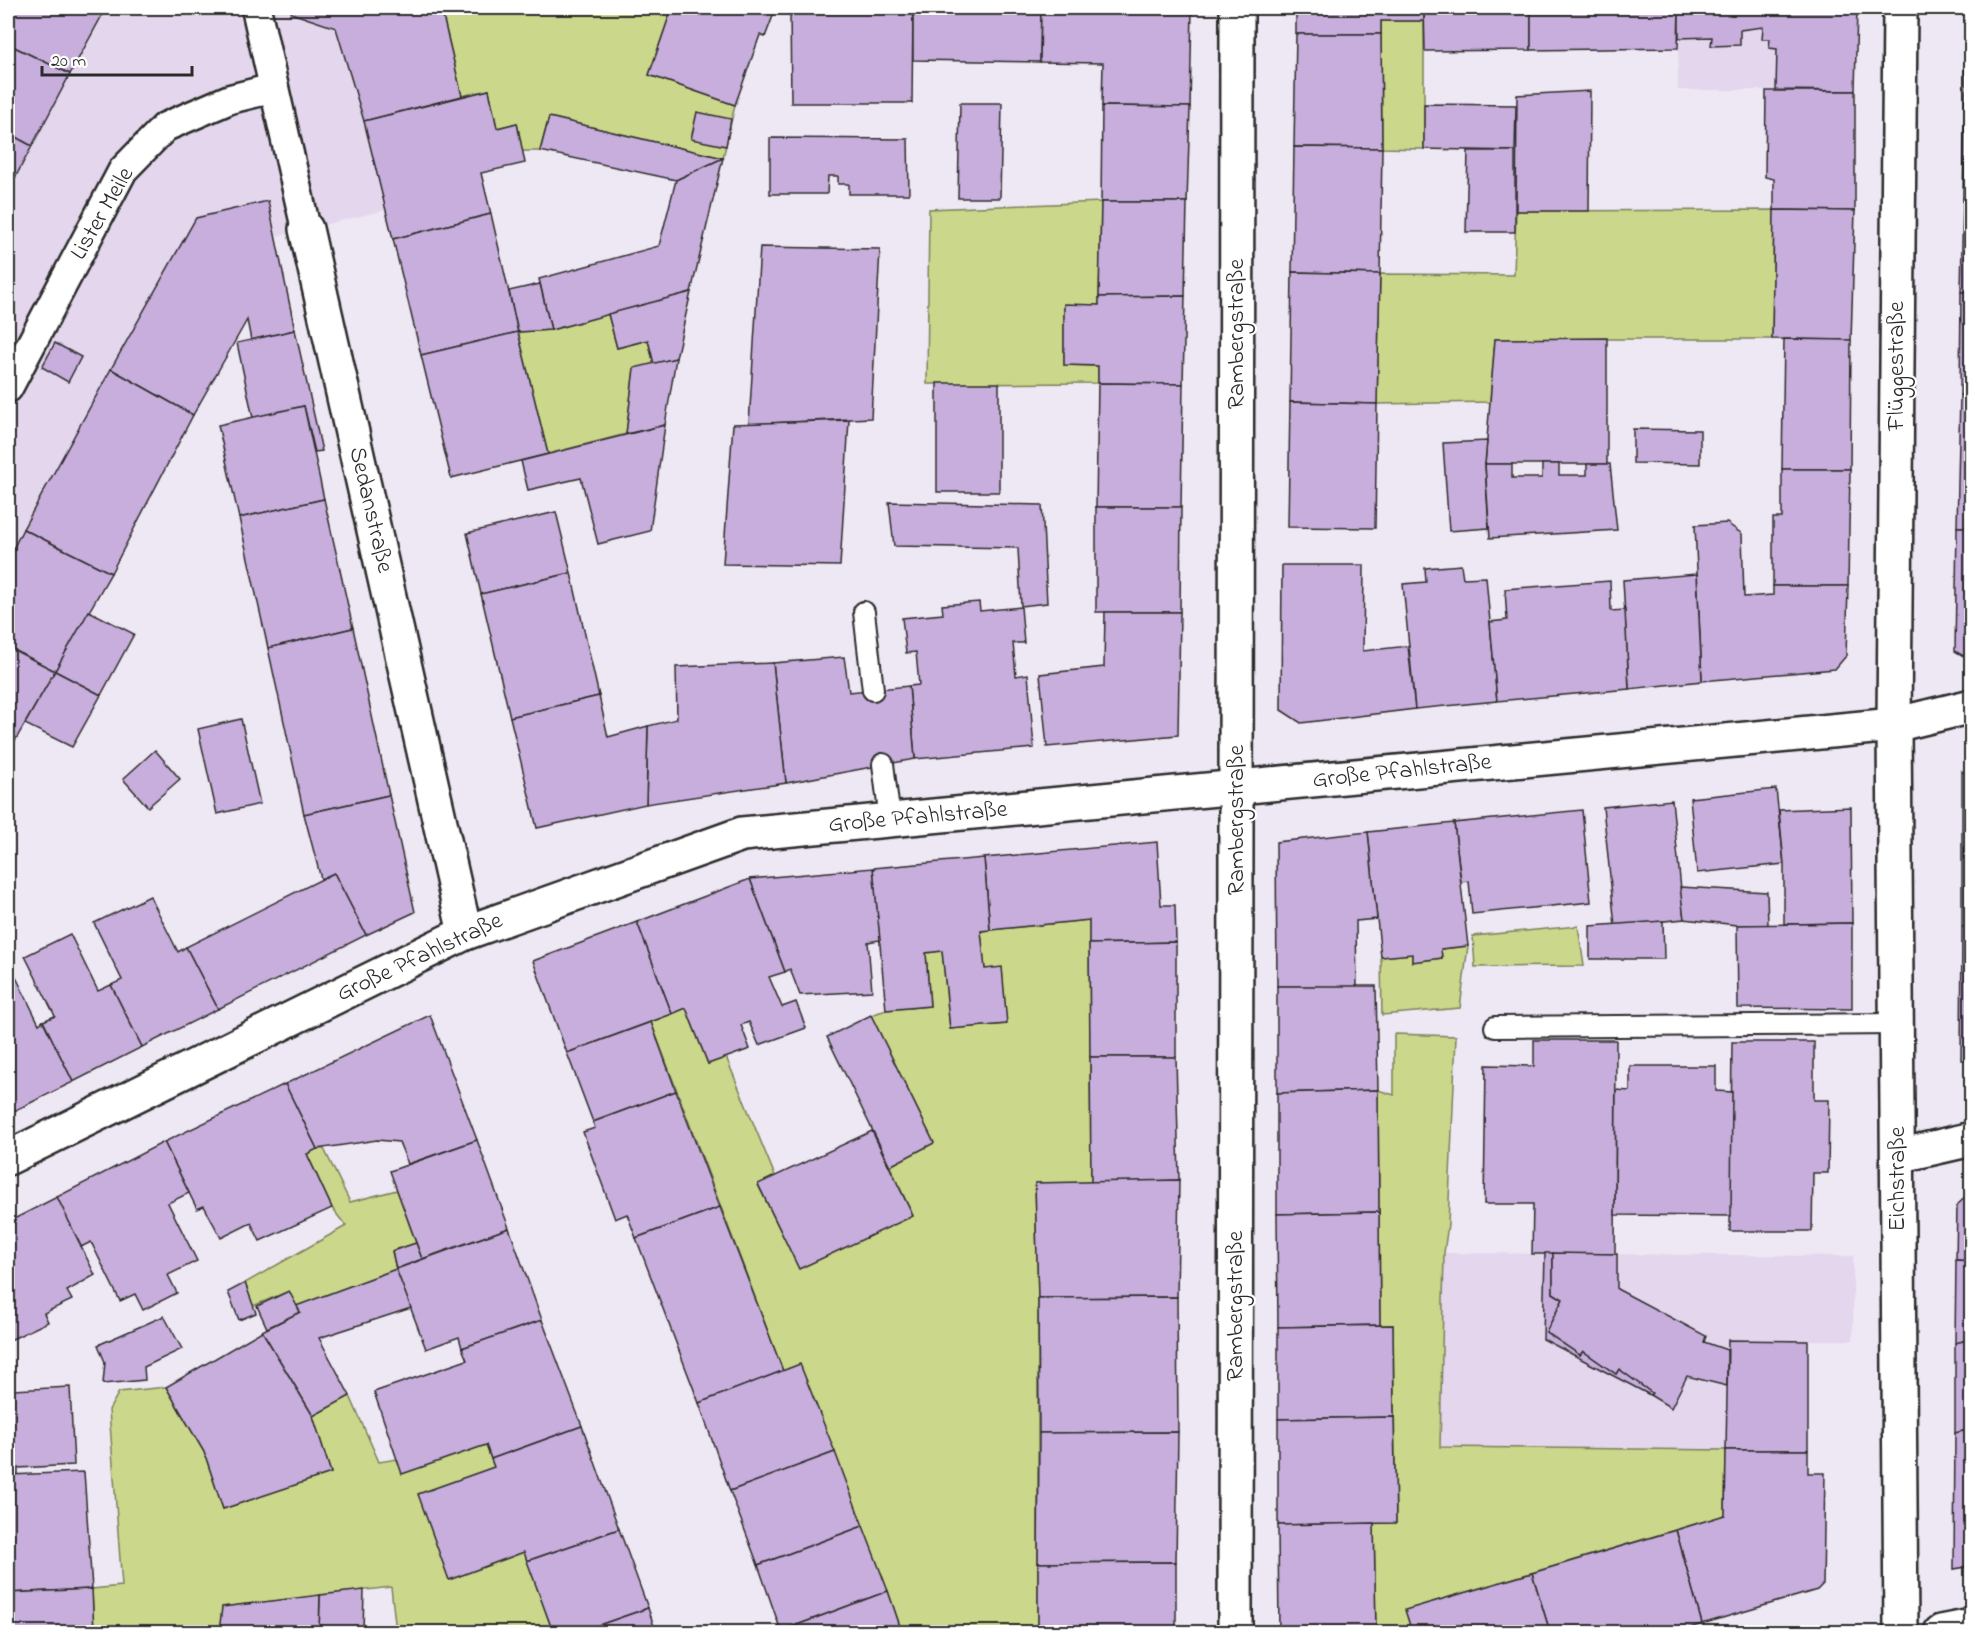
<svg xmlns="http://www.w3.org/2000/svg" width="1979" height="1640" font-family="'Indie Flower',sans-serif">
<style>
.built{fill:#e3d6ed;fill-rule:evenodd}
.green{fill:#cbd78b;stroke:#7b815b;stroke-width:1.5}
.building{fill:#c8aedc;stroke:#2b2b2b;stroke-width:1.5}
.lines{fill:none;stroke-linecap:round;stroke-linejoin:round}
.service-casing{stroke:#2b2b2b;stroke-width:24}
.pedestrian-casing{stroke:#2b2b2b;stroke-width:33}
.minor-casing{stroke:#2b2b2b;stroke-width:38}
.service{stroke:#fff;stroke-width:20}
.pedestrian{stroke:#fff;stroke-width:28}
.minor{stroke:#fff;stroke-width:33}
.labels{text-anchor:middle;dominant-baseline:central;stroke-width:4.5;stroke-linejoin:round;paint-order:stroke}
.street-label{font-size:24px;fill:#2b2b2b;stroke:#fff}
</style>
<rect width="100%" height="100%" fill="#eee7f4"/>
<filter id="ink" filterUnits="userSpaceOnUse"><feTurbulence type="fractalNoise" baseFrequency=".0167" numOctaves="2"/><feDisplacementMap in="SourceGraphic" scale="12" xChannelSelector="R" yChannelSelector="G"/><feConvolveMatrix kernelMatrix="1 2 1 2 8 2 1 2 1" color-interpolation-filters="sRGB"/></filter>
<g filter="url(#ink)">
<!-- built -->
<g class="built">
<path d="M106 8H293L292 13 336 28 364 121 386 210 276 236 268 201 196 218 8 559V191ZM55 343 81 357 68 382 42 368Z"/>
<polygon points="1679,8 1763,8 1762,39 1770,39 1770,48 1777,49 1776,90 1678,90"/>
<polygon points="1444,1253 1853,1256 1853,1340 1728,1340 1726,1450 1440,1447"/>
</g>
<!-- green -->
<g class="green">
<polygon points="441,8 624,8 639,13 641,8 664,12 666,8 672,8 649,75 735,105 723,158 549,117 540,151 522,151 517,123 497,128 489,90 462,96"/>
<polygon points="1381,21 1424,21 1424,149 1382,148"/>
<polygon points="1101,202 1099,305 1064,305 1064,365 1098,366 1098,383 927,384 929,209"/>
<polygon points="1774,210 1772,339 1495,339 1490,402 1377,404 1380,274 1514,275 1516,211"/>
<polygon points="608,314 617,348 648,340 654,364 634,369 626,434 548,454 518,332 551,330"/>
<polygon points="1089,920 1091,1183 1035,1183 1038,1298 1038,1632 902,1632 888,1591 783,1371 651,1022 686,1008 708,1064 726,1057 775,1176 758,1185 799,1268 913,1216 890,1166 934,1143 871,1015 886,1010 930,1006 926,953 942,951 950,1029 1006,1024 1002,968 985,969 981,931"/>
<polygon points="1578,926 1584,966 1475,967 1473,936"/>
<polygon points="1468,946 1460,1008 1382,1015 1381,957 1412,954 1412,962 1442,958 1441,949"/>
<polygon points="1394,1034 1456,1036 1448,1224 1444,1253 1440,1447 1726,1450 1725,1515 1406,1610 1412,1632 1376,1632 1374,1523 1396,1523 1393,1325 1380,1325 1378,1090 1394,1095"/>
<polygon points="317,1149 324,1149 350,1202 397,1190 416,1243 392,1251 396,1269 296,1306 289,1291 253,1306 245,1283 346,1226 332,1208 307,1154"/>
<polygon points="166,1387 204,1452 223,1509 331,1473 313,1416 350,1396 379,1462 486,1445 553,1632 396,1632 391,1587 223,1607 220,1632 94,1632 92,1589 122,1586 109,1410 119,1392"/>
</g>
<!-- building -->
<g class="building">
<polygon points="11,8 106,8 70,74 8,44 8,13"/>
<polygon points="293,8 441,8 462,96 364,121 336,28 291,13"/>
<polygon points="672,8 776,8 765,37 760,35 735,105 649,75"/>
<polygon points="790,8 913,8 912,103 791,103"/>
<polygon points="913,8 1041,8 1040,62 913,60"/>
<polygon points="1041,8 1192,8 1190,107 1102,106 1103,63 1040,62"/>
<polygon points="1296,8 1424,8 1424,21 1381,21 1381,34 1296,34"/>
<polygon points="1424,8 1531,8 1531,50 1425,51"/>
<polygon points="1531,8 1679,8 1678,48 1531,50"/>
<polygon points="1679,8 1857,8 1855,91 1776,90 1777,49 1769,48 1770,39 1762,39 1763,27 1740,30 1740,45 1711,46 1712,37 1679,38"/>
<rect x="1965" y="8" width="7" height="99"/>
<polygon points="1296,34 1381,34 1382,148 1294,147"/>
<polygon points="8,44 70,74 32,146 8,133"/>
<polygon points="489,90 497,128 517,123 525,163 481,173 491,214 393,239 364,121"/>
<polygon points="1590,91 1589,211 1516,211 1517,95"/>
<polygon points="1766,91 1855,91 1855,211 1774,210 1774,179 1765,177"/>
<polygon points="960,103 1002,103 1000,198 958,198"/>
<polygon points="1424,104 1516,105 1515,151 1424,149"/>
<polygon points="1102,106 1190,107 1187,202 1101,202"/>
<polygon points="1965,107 1972,107 1972,198 1963,198"/>
<polygon points="697,112 731,119 726,146 691,139"/>
<polygon points="549,117 723,158 676,180 540,151"/>
<polygon points="8,133 32,146 8,191"/>
<polygon points="770,138 908,139 909,194 849,194 849,184 838,184 838,176 828,176 827,194 770,194"/>
<polygon points="1294,147 1382,148 1380,274 1292,272"/>
<polygon points="1468,151 1515,151 1515,232 1466,232"/>
<polygon points="723,158 691,292 551,330 539,279 659,246 676,180"/>
<polygon points="1963,198 1972,198 1972,292 1961,292"/>
<polygon points="268,201 295,330 251,340 247,320 193,415 111,369 196,218"/>
<polygon points="1101,202 1187,202 1185,296 1099,297"/>
<polygon points="1774,210 1855,211 1851,340 1772,339"/>
<polygon points="491,214 518,332 421,355 393,239"/>
<polygon points="760,247 880,249 871,418 749,424"/>
<polygon points="1292,272 1380,274 1377,404 1290,402"/>
<polygon points="540,284 551,330 518,332 509,291"/>
<polygon points="691,292 676,358 654,364 648,340 617,348 608,314"/>
<polygon points="1961,292 1972,292 1972,395 1960,395"/>
<polygon points="1185,296 1183,384 1098,383 1098,366 1064,365 1064,304 1099,305 1099,297"/>
<polygon points="295,330 322,451 315,452 304,406 253,418 237,343"/>
<polygon points="518,332 548,454 451,478 421,355"/>
<polygon points="1607,338 1607,464 1485,464 1495,339"/>
<polygon points="1784,339 1851,340 1850,469 1782,469"/>
<polygon points="55,343 81,357 68,382 42,367"/>
<polygon points="676,358 665,425 626,434 634,368"/>
<polygon points="111,369 193,415 111,573 23,529"/>
<rect x="937" y="383" width="62" height="109"/>
<polygon points="1098,383 1183,384 1181,507 1096,507"/>
<polygon points="1960,395 1972,395 1972,527 1957,527"/>
<polygon points="1290,402 1377,404 1375,528 1288,527"/>
<polygon points="304,406 324,499 239,518 218,425"/>
<polygon points="849,420 840,566 723,564 733,424"/>
<polygon points="665,425 650,531 598,544 581,478 528,490 521,461"/>
<polygon points="1633,429 1700,430 1700,464 1633,463"/>
<polygon points="1487,441 1485,464 1489,528 1449,531 1443,443"/>
<polygon points="1485,464 1512,464 1512,478 1542,478 1542,464 1559,464 1559,475 1587,475 1587,464 1610,464 1617,530 1490,538"/>
<polygon points="1782,469 1850,469 1848,586 1773,586 1773,518 1782,518"/>
<polygon points="324,499 353,628 268,648 239,518"/>
<polygon points="889,502 1042,505 1047,603 1021,606 1018,548 894,546"/>
<polygon points="1096,507 1181,507 1180,612 1096,612"/>
<polygon points="556,512 571,573 481,594 467,533"/>
<polygon points="1727,523 1742,534 1744,597 1773,595 1773,586 1848,586 1846,656 1835,669 1702,681 1695,525"/>
<polygon points="1957,527 1972,527 1972,661 1955,651"/>
<polygon points="23,529 111,573 55,671 8,647 8,559"/>
<polygon points="1282,565 1364,565 1363,651 1408,646 1415,709 1301,723 1281,710"/>
<polygon points="1461,565 1463,578 1486,577 1497,701 1415,709 1403,584 1426,582 1425,568"/>
<polygon points="571,573 599,696 510,717 481,594"/>
<polygon points="1697,574 1702,681 1629,689 1623,580"/>
<polygon points="1610,581 1611,611 1625,610 1629,689 1497,701 1490,622 1507,620 1505,589"/>
<polygon points="979,602 980,611 1021,607 1024,643 1013,643 1016,676 1028,674 1034,748 915,759 909,686 919,685 916,652 906,653 902,618 943,614 942,605"/>
<polygon points="89,611 134,634 101,695 55,671"/>
<polygon points="1105,612 1180,612 1178,735 1047,747 1040,674 1104,667"/>
<polygon points="353,628 389,795 304,814 268,648"/>
<polygon points="8,647 55,671 8,753"/>
<polygon points="844,657 849,692 909,686 915,759 786,783 773,663"/>
<polygon points="773,663 786,783 646,804 648,726 677,719 676,667"/>
<polygon points="55,671 101,695 72,747 25,724"/>
<polygon points="599,696 608,737 648,726 646,804 537,828 510,717"/>
<polygon points="241,719 260,804 217,814 198,729"/>
<polygon points="155,750 180,779 148,807 123,779"/>
<polygon points="1962,771 1972,779 1972,925 1962,927"/>
<polygon points="1776,789 1784,864 1697,873 1690,798"/>
<polygon points="389,795 415,912 366,935 334,873 321,879 304,814"/>
<polygon points="1672,800 1684,919 1615,926 1603,807"/>
<polygon points="1851,807 1852,923 1784,924 1784,864 1779,810"/>
<polygon points="1582,810 1591,902 1472,914 1469,881 1461,882 1454,823"/>
<polygon points="1454,823 1468,946 1441,949 1442,958 1412,962 1412,954 1381,957 1368,832"/>
<polygon points="1368,832 1377,919 1356,921 1357,987 1277,986 1276,842"/>
<polygon points="1157,842 1161,905 1175,905 1176,942 1089,944 1089,920 990,930 984,858"/>
<polygon points="984,858 990,930 981,931 985,969 1002,967 1007,1024 950,1029 942,951 926,953 930,1006 886,1010 873,868"/>
<polygon points="873,868 880,940 868,942 872,991 800,995 790,969 785,972 750,879"/>
<polygon points="334,873 366,935 218,1009 186,947"/>
<polygon points="750,879 785,972 769,977 782,1007 796,1002 806,1028 759,1045 749,1022 741,1025 750,1049 708,1064 686,1008 672,1014 637,922"/>
<polygon points="1680,887 1767,892 1768,925 1737,925 1684,919"/>
<polygon points="150,896 178,952 186,947 218,1009 142,1047 111,985 122,980 94,923"/>
<polygon points="1663,921 1664,959 1590,959 1590,926"/>
<polygon points="637,922 672,1014 567,1053 533,961"/>
<polygon points="1852,923 1852,1009 1738,1008 1737,925"/>
<polygon points="1972,925 1972,1060 1961,1060 1962,927"/>
<polygon points="70,934 98,991 111,985 142,1047 73,1082 43,1021 55,1016 25,956"/>
<polygon points="1176,942 1176,1057 1090,1057 1089,944"/>
<polygon points="10,965 39,1024 43,1021 73,1082 8,1114 8,966"/>
<polygon points="1277,986 1376,986 1378,1090 1277,1093"/>
<polygon points="430,1015 477,1140 408,1164 399,1142 377,1140 317,1149 285,1084"/>
<polygon points="871,1015 934,1143 890,1166 827,1037"/>
<polygon points="651,1022 676,1091 593,1122 567,1053"/>
<polygon points="1534,1040 1616,1040 1615,1254 1532,1254 1533,1204 1484,1204 1486,1065 1534,1066"/>
<polygon points="1732,1042 1814,1042 1814,1100 1829,1100 1828,1173 1813,1173 1812,1231 1730,1231"/>
<polygon points="1090,1057 1176,1057 1179,1180 1091,1183"/>
<polygon points="1630,1066 1716,1066 1716,1091 1732,1092 1731,1216 1615,1215 1616,1090 1630,1091"/>
<polygon points="285,1084 317,1149 307,1154 332,1208 260,1241 251,1223 221,1238 204,1206 197,1209 164,1142"/>
<polygon points="1378,1090 1379,1212 1277,1214 1277,1093"/>
<polygon points="676,1091 720,1207 636,1238 627,1214 615,1219 583,1132 595,1128 593,1122"/>
<polygon points="872,1131 913,1216 799,1269 758,1184"/>
<polygon points="477,1140 509,1228 422,1259 390,1171"/>
<polygon points="164,1142 189,1193 168,1203 197,1261 168,1275 177,1293 143,1310 135,1294 120,1301 91,1242 81,1247 57,1197"/>
<polygon points="1179,1180 1177,1297 1038,1298 1035,1183"/>
<polygon points="1972,1191 1972,1261 1956,1260 1957,1205"/>
<polygon points="57,1197 95,1275 67,1291 72,1300 44,1313 48,1322 8,1341 8,1222"/>
<polygon points="720,1207 783,1371 699,1403 636,1238"/>
<polygon points="1379,1212 1380,1325 1278,1327 1277,1214"/>
<polygon points="509,1228 542,1320 462,1348 459,1337 426,1349 396,1269"/>
<polygon points="416,1243 422,1259 396,1269 392,1251"/>
<polygon points="1545,1253 1553,1253 1553,1293 1563,1299 1546,1332 1580,1355 1583,1351 1616,1374 1619,1369 1652,1393 1650,1395 1543,1339"/>
<polygon points="1553,1253 1617,1254 1617,1289 1706,1336 1704,1342 1727,1350 1727,1386 1687,1376 1671,1408 1650,1395 1652,1393 1619,1369 1616,1374 1583,1351 1580,1355 1546,1332 1563,1299 1553,1293"/>
<polygon points="1956,1260 1972,1261 1972,1339 1955,1343"/>
<polygon points="396,1269 411,1308 319,1338 350,1396 313,1416 262,1331 300,1312 296,1306"/>
<polygon points="245,1283 256,1313 239,1320 228,1292"/>
<polygon points="289,1291 300,1312 267,1328 257,1306"/>
<polygon points="1177,1297 1178,1432 1039,1433 1038,1298"/>
<polygon points="164,1316 182,1349 144,1367 145,1380 103,1384 105,1362 98,1345"/>
<polygon points="542,1320 582,1426 491,1459 486,1445 402,1474 374,1392 467,1360 462,1348"/>
<polygon points="1393,1325 1394,1417 1278,1419 1278,1327"/>
<polygon points="262,1331 313,1416 331,1473 223,1509 204,1452 166,1387"/>
<polygon points="1972,1339 1972,1429 1955,1433 1955,1343"/>
<polygon points="1728,1340 1808,1341 1808,1450 1726,1450"/>
<polygon points="800,1364 835,1452 730,1491 699,1403"/>
<polygon points="8,1383 13,1383 13,1390 70,1387 74,1465 18,1468 18,1475 8,1475"/>
<polygon points="1394,1417 1396,1523 1278,1525 1278,1419"/>
<polygon points="582,1426 619,1529 527,1561 524,1552 449,1580 418,1494 494,1467 491,1459"/>
<polygon points="1972,1429 1972,1566 1954,1569 1955,1433"/>
<polygon points="1178,1432 1176,1562 1038,1563 1039,1433"/>
<polygon points="1726,1450 1808,1450 1808,1473 1825,1473 1823,1584 1817,1590 1702,1624 1676,1530 1725,1515"/>
<polygon points="835,1452 863,1526 758,1565 730,1491"/>
<polygon points="84,1472 92,1589 8,1593 8,1475"/>
<polygon points="1374,1523 1376,1632 1279,1632 1278,1525"/>
<polygon points="863,1526 888,1591 781,1631 758,1565"/>
<polygon points="619,1529 648,1608 579,1632 553,1632 527,1561"/>
<polygon points="1676,1530 1702,1624 1678,1632 1550,1632 1532,1573"/>
<polygon points="1176,1562 1176,1632 1038,1632 1038,1563"/>
<polygon points="1532,1573 1550,1632 1412,1632 1405,1610"/>
<polygon points="92,1589 94,1632 8,1632 8,1593"/>
<polygon points="364,1590 363,1632 319,1632 320,1595"/>
<polygon points="888,1591 902,1632 781,1631"/>
<polygon points="320,1595 319,1632 219,1632 222,1607"/>
<polygon points="648,1608 656,1632 579,1632"/>
</g>
<g class="lines">
<!-- service casing -->
<g class="service-casing">
<g id="service">
<polyline points="864,612 873,690"/>
<polyline points="883,764 890,820"/>
<polyline points="1495,1027 1897,1024"/>
</g>
</g>
<!-- pedestrian casing -->
<g class="pedestrian-casing">
<g id="pedestrian">
<polyline points="256,8 306,229"/>
<polyline points="8,388 123,170 165,127 230,99 274,88"/>
</g>
</g>
<!-- minor casing -->
<g class="minor-casing">
<g id="minor">
<polyline points="1900,8 1894,725 1901,1632"/>
<polyline points="306,229 465,933"/>
<polyline points="1898,1156 1972,1139"/>
<polyline points="8,1158 465,933 742,834 1894,725 1972,706"/>
<polyline points="1235,1632 1237,8"/>
<polyline points="1941,1632 1972,1626"/>
</g>
</g>
<!-- service -->
<use href="#service" class="service"/>
<!-- pedestrian -->
<use href="#pedestrian" class="pedestrian"/>
<!-- minor -->
<use href="#minor" class="minor"/>
</g>
</g>
<g class="labels">
<!-- street labels -->
<g class="street-label">
<text transform="translate(103 214) rotate(-60)">Lister Meile</text>
<text transform="translate(1237 334) rotate(-90)">Rambergstraße</text>
<text transform="translate(1897 366) rotate(-90)">Flüggestraße</text>
<text transform="translate(370 510) rotate(77)">Sedanstraße</text>
<text transform="translate(1402 772) rotate(-6)">Große Pfahlstraße</text>
<text transform="translate(918 818) rotate(-5)">Große Pfahlstraße</text>
<text transform="translate(1237 820) rotate(-90)">Rambergstraße</text>
<text transform="translate(420 958) rotate(-25)">Große Pfahlstraße</text>
<text transform="translate(1898 1179) rotate(-90)">Eichstraße</text>
<text transform="translate(1236 1306) rotate(-90)">Rambergstraße</text>
</g>
</g>
<!-- margin -->
<rect width="1979" height="1640" fill="none" stroke="#fff" stroke-width="30"/>
<rect x="15" y="15" width="1949" height="1610" fill="none" stroke="#2b2b2b" stroke-width="2" filter="url(#ink)"/>
<!-- scale -->
<path d="M42 66v9h150v-9" fill="none" stroke="#2b2b2b" stroke-width="3"/>
<text x="51" y="66" font-size="18" fill="#2b2b2b" stroke="#ffffff" stroke-width="4.5" paint-order="stroke">20 m</text>
</svg>
